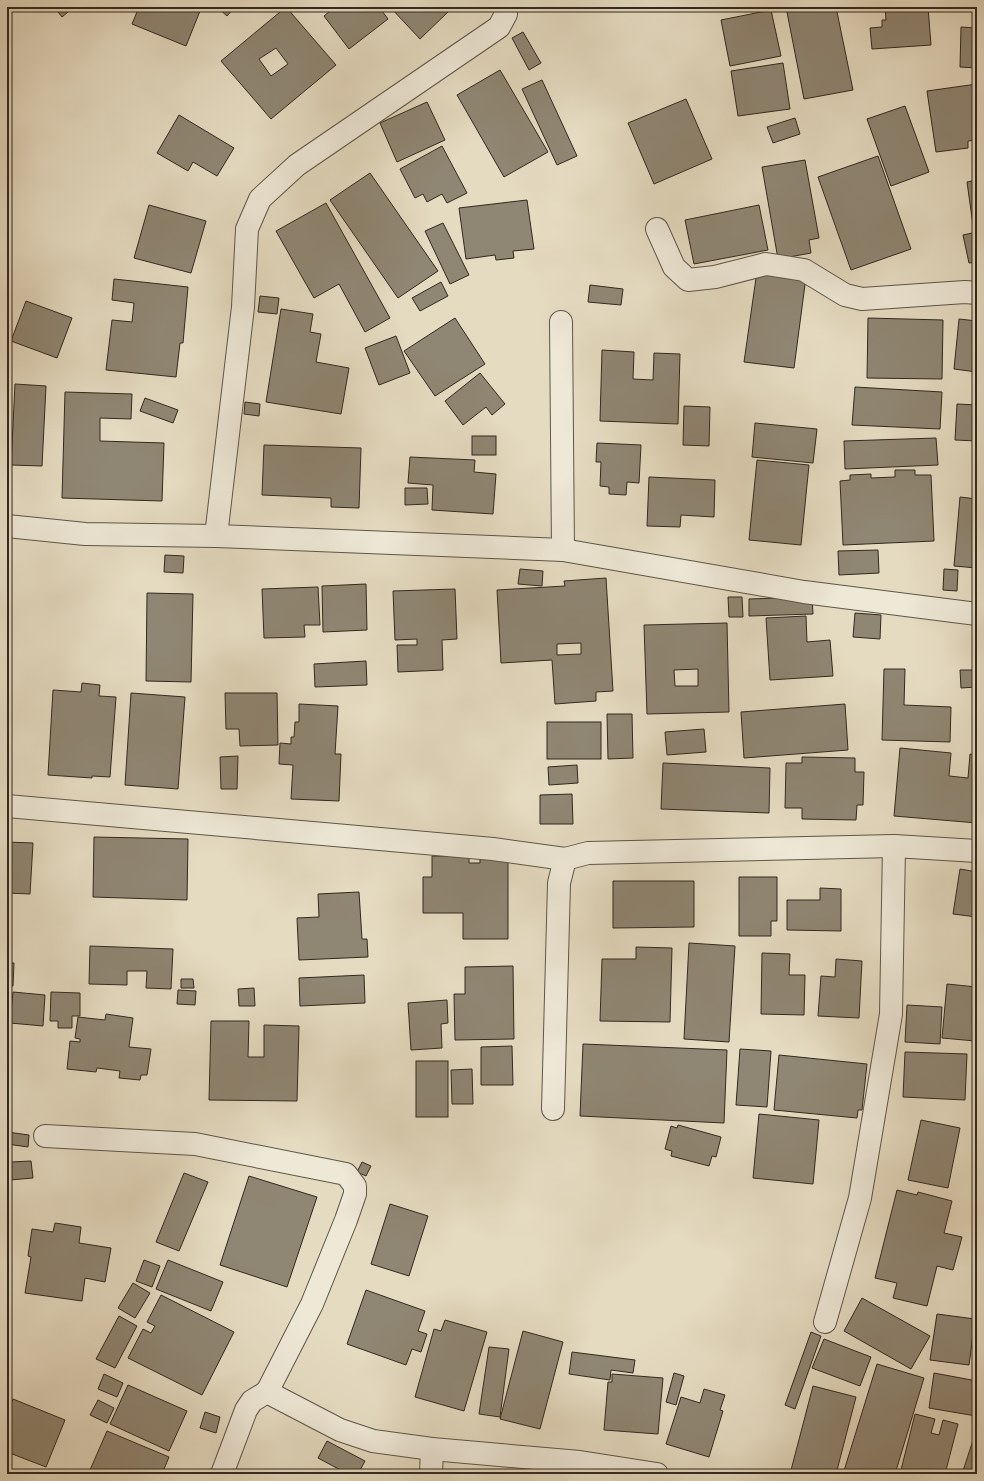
<svg xmlns="http://www.w3.org/2000/svg" width="984" height="1481" font-family="'IM FELL French Canon',serif">
<style>
.building{fill:#8f8673;stroke:#31291f;fill-rule:evenodd}
.lines{fill:none;stroke-linecap:round;stroke-linejoin:round}
.street-casing{stroke:#5e5648;stroke-width:24}
.street{stroke:#eee8d7;stroke-width:22}
</style>
<rect width="100%" height="100%" fill="#e5dbc1"/>
<filter id="stains"><feTurbulence type="fractalNoise" baseFrequency=".005" numOctaves="4"/><feColorMatrix values="0 0 0 0 .2 0 0 0 0 .09 0 0 0 0 .02 0 0 0 .5 -.17"/></filter>
<radialGradient id="worn" r=".72"><stop offset=".6" stop-color="#630" stop-opacity="0"/><stop offset="1" stop-color="#630" stop-opacity=".3"/></radialGradient>
<!-- building -->
<g class="building">
<polygon points="54,7 74,7 62,17"/>
<polygon points="139,7 190,7 200,11 186,46 132,24"/>
<polygon points="217,7 235,7 227,16"/>
<path d="M286 7 336 65 271 119 221 61ZM276 48 288 64 271 76 259 59Z"/>
<polygon points="335,7 379,7 388,19 349,49 324,16"/>
<polygon points="390,7 443,7 448,12 420,39"/>
<polygon points="786,7 836,7 853,90 804,99"/>
<polygon points="885,7 928,7 931,45 872,49 870,28 882,27 882,20 886,20"/>
<polygon points="771,10 781,56 730,66 721,20"/>
<polygon points="961,27 977,28 977,68 960,67"/>
<polygon points="523,32 541,63 529,70 512,38"/>
<polygon points="783,63 790,109 738,116 731,71"/>
<polygon points="500,70 548,152 504,177 457,95"/>
<polygon points="542,80 577,156 557,165 522,89"/>
<polygon points="977,84 977,140 968,141 968,148 936,152 927,91"/>
<polygon points="686,99 712,159 654,184 628,123"/>
<polygon points="427,102 445,140 397,162 380,123"/>
<polygon points="905,106 929,172 891,186 867,119"/>
<polygon points="179,115 234,148 217,176 193,162 188,171 157,153"/>
<polygon points="795,118 800,134 773,143 767,127"/>
<polygon points="442,146 467,193 447,203 442,194 427,202 423,194 415,198 400,169"/>
<polygon points="878,156 911,249 851,270 818,177"/>
<polygon points="805,160 819,238 809,240 811,253 778,259 762,167"/>
<polygon points="370,173 438,271 398,298 330,200"/>
<polygon points="977,180 977,225 973,225 967,182"/>
<polygon points="527,200 534,249 513,251 514,258 496,260 495,255 466,259 459,208"/>
<polygon points="326,203 390,318 365,332 339,284 314,298 276,231"/>
<polygon points="149,205 206,221 191,273 134,258"/>
<polygon points="759,205 768,250 694,264 685,220"/>
<polygon points="443,223 469,275 450,284 425,231"/>
<polygon points="977,232 977,262 969,263 963,235"/>
<polygon points="757,271 806,277 794,368 744,362"/>
<polygon points="114,279 188,287 183,343 180,343 176,377 106,370 112,320 132,322 134,303 112,300"/>
<polygon points="441,282 448,296 420,311 412,298"/>
<polygon points="590,285 623,289 621,305 588,302"/>
<polygon points="260,296 279,298 277,314 258,312"/>
<polygon points="26,301 72,318 57,358 11,341"/>
<polygon points="281,309 313,314 310,332 321,334 316,362 349,368 341,414 266,402"/>
<polygon points="455,318 485,364 435,396 404,351"/>
<polygon points="868,318 943,320 942,379 867,378"/>
<polygon points="959,319 977,321 977,372 954,369"/>
<polygon points="396,336 410,373 379,385 365,348"/>
<polygon points="602,350 634,352 633,379 653,380 654,353 680,354 678,424 600,421"/>
<polygon points="480,373 505,404 492,415 486,407 463,425 445,401"/>
<polygon points="15,384 46,386 42,466 11,465"/>
<polygon points="855,387 942,392 940,429 852,425"/>
<polygon points="65,392 132,394 131,419 100,418 100,441 164,443 162,501 62,498"/>
<polygon points="145,398 178,410 173,423 140,411"/>
<polygon points="245,402 260,404 259,416 244,414"/>
<polygon points="957,404 977,405 977,441 955,440"/>
<polygon points="684,406 710,407 709,446 683,445"/>
<polygon points="755,423 817,429 813,463 752,457"/>
<rect x="472" y="436" width="24" height="19"/>
<polygon points="936,438 938,465 845,469 844,441"/>
<polygon points="597,443 641,445 639,483 627,482 626,495 609,494 609,487 600,486 601,462 596,462"/>
<polygon points="264,445 361,448 359,508 331,507 331,498 262,495"/>
<polygon points="410,457 475,460 474,472 496,474 493,514 432,510 433,485 408,483"/>
<polygon points="757,460 809,465 801,545 749,540"/>
<polygon points="895,470 915,470 915,475 931,475 934,541 843,545 840,481 850,480 850,475 871,474 871,478 895,477"/>
<polygon points="649,477 715,480 714,517 681,515 680,527 647,526"/>
<polygon points="405,488 427,488 428,504 405,505"/>
<polygon points="960,497 977,499 977,568 954,566"/>
<polygon points="878,550 879,573 839,575 838,551"/>
<polygon points="165,555 184,556 183,573 164,572"/>
<polygon points="520,569 543,571 542,586 518,584"/>
<polygon points="944,569 958,570 957,591 943,590"/>
<path d="M606 578 613 691 596 692V701L555 704 552 660 501 663 497 590 565 586 564 581ZM581 643V654L557 655V644Z"/>
<polygon points="366,584 367,630 323,632 322,586"/>
<polygon points="318,587 320,625 304,625 305,637 264,638 262,589"/>
<polygon points="455,589 457,639 442,640 443,670 398,672 397,645 417,645 417,639 395,640 393,591"/>
<polygon points="147,593 193,594 191,682 146,681"/>
<polygon points="728,597 742,597 743,617 729,617"/>
<polygon points="812,597 813,614 749,616 749,599"/>
<polygon points="855,613 881,615 880,639 853,637"/>
<polygon points="806,616 807,642 830,640 833,676 770,680 766,618"/>
<path d="M727 623 729 712 647 714 644 625ZM698 669V686H675L674 670Z"/>
<polygon points="366,661 367,685 315,687 314,664"/>
<polygon points="884,669 905,669 904,705 951,707 950,742 882,740"/>
<polygon points="960,670 976,670 976,687 961,688"/>
<polygon points="82,683 100,685 99,696 116,697 110,777 92,776 92,778 48,775 53,690 81,692"/>
<polygon points="131,693 185,697 178,789 125,785"/>
<polygon points="225,693 277,693 278,745 240,746 239,729 226,729"/>
<polygon points="299,704 338,706 335,754 341,754 339,801 291,799 293,765 279,764 280,743 291,744 291,737 294,737 295,722 299,722"/>
<polygon points="845,704 848,750 744,758 741,712"/>
<polygon points="607,714 632,714 633,758 608,759"/>
<rect x="547" y="722" width="54" height="37"/>
<polygon points="704,729 706,752 667,755 665,732"/>
<polygon points="900,748 951,753 949,776 968,778 970,754 977,755 977,823 894,816"/>
<polygon points="238,756 237,789 221,789 220,757"/>
<polygon points="802,757 855,758 855,772 864,772 863,805 857,805 856,820 802,819 802,808 785,808 786,763 802,763"/>
<polygon points="663,763 770,768 769,813 661,809"/>
<polygon points="577,765 578,783 549,785 548,767"/>
<polygon points="572,794 573,824 540,824 540,795"/>
<polygon points="94,837 188,839 187,900 93,897"/>
<polygon points="7,842 33,843 30,894 7,893"/>
<polygon points="432,856 469,856 469,863 480,863 480,859 508,859 508,939 463,939 463,913 423,913 423,877 432,877"/>
<polygon points="960,869 977,872 977,917 953,914"/>
<polygon points="739,877 777,877 777,921 771,921 771,936 739,936"/>
<polygon points="613,881 694,881 694,927 613,928"/>
<polygon points="820,888 841,889 841,931 787,930 787,900 820,900"/>
<polygon points="359,892 362,939 367,939 368,957 299,960 297,918 319,917 318,894"/>
<polygon points="689,943 735,946 729,1042 684,1039"/>
<polygon points="90,946 173,949 171,989 146,988 147,971 127,971 127,985 89,984"/>
<polygon points="636,947 672,948 670,1022 600,1021 602,959 636,959"/>
<polygon points="762,953 790,954 789,975 805,975 804,1015 761,1014"/>
<polygon points="836,959 862,961 859,1018 818,1016 821,976 835,977"/>
<polygon points="7,963 14,963 13,986 7,986"/>
<polygon points="513,966 514,1039 455,1040 454,994 465,994 465,967"/>
<polygon points="364,975 365,1003 300,1006 299,978"/>
<polygon points="181,979 193,979 194,988 181,988"/>
<polygon points="947,984 977,987 975,1041 942,1038"/>
<polygon points="254,988 255,1006 239,1006 238,989"/>
<polygon points="178,990 196,991 195,1005 177,1004"/>
<polygon points="13,992 45,995 43,1026 10,1023"/>
<polygon points="51,992 80,993 80,1016 72,1016 72,1028 58,1028 58,1021 50,1021"/>
<polygon points="447,1000 448,1023 441,1024 442,1048 411,1050 408,1003"/>
<polygon points="907,1005 942,1007 940,1044 905,1042"/>
<polygon points="106,1014 133,1018 129,1047 151,1049 147,1075 141,1075 140,1080 119,1078 120,1071 97,1068 96,1072 67,1069 70,1041 80,1042 80,1039 75,1038 78,1017 105,1020"/>
<polygon points="211,1021 249,1021 248,1057 264,1057 264,1025 299,1026 297,1101 209,1100"/>
<polygon points="583,1044 727,1050 724,1123 580,1116"/>
<polygon points="512,1046 513,1085 481,1085 481,1047"/>
<polygon points="740,1049 771,1051 767,1107 736,1105"/>
<polygon points="905,1052 967,1054 965,1100 903,1097"/>
<polygon points="779,1055 867,1064 862,1110 858,1110 857,1118 774,1110"/>
<rect x="416" y="1061" width="32" height="56"/>
<polygon points="472,1069 473,1104 452,1104 451,1070"/>
<polygon points="759,1114 819,1120 813,1184 753,1178"/>
<polygon points="921,1120 960,1128 948,1188 908,1180"/>
<polygon points="678,1125 721,1137 716,1157 712,1156 709,1166 671,1156 672,1151 665,1149 671,1126 677,1128"/>
<polygon points="7,1132 29,1135 28,1147 7,1144"/>
<polygon points="31,1161 33,1178 10,1180 9,1175 7,1175 7,1168 12,1167 11,1162"/>
<polygon points="362,1162 371,1166 366,1176 357,1172"/>
<polygon points="184,1173 208,1182 179,1251 156,1242"/>
<polygon points="249,1176 317,1197 287,1287 220,1265"/>
<polygon points="897,1190 917,1195 918,1192 952,1201 944,1233 962,1237 953,1270 937,1266 927,1306 893,1298 897,1283 875,1278"/>
<polygon points="390,1204 428,1216 409,1276 371,1264"/>
<polygon points="977,1207 977,1236 975,1236"/>
<polygon points="55,1223 81,1227 79,1243 111,1248 105,1282 85,1278 82,1301 25,1293 31,1257 28,1256 32,1229 53,1232"/>
<polygon points="144,1260 160,1266 152,1287 136,1281"/>
<polygon points="168,1260 223,1282 211,1311 156,1289"/>
<polygon points="133,1283 150,1293 135,1318 118,1308"/>
<polygon points="366,1290 425,1311 418,1331 427,1334 421,1352 412,1349 406,1365 347,1344"/>
<polygon points="161,1295 234,1332 202,1395 128,1358 143,1329 151,1333 155,1326 147,1322"/>
<polygon points="862,1298 930,1336 911,1369 844,1331"/>
<polygon points="937,1314 975,1319 969,1365 930,1360"/>
<polygon points="119,1316 137,1326 115,1368 96,1359"/>
<polygon points="445,1320 487,1332 464,1411 415,1397 434,1329 441,1331"/>
<polygon points="523,1331 563,1342 540,1429 500,1419"/>
<polygon points="811,1332 821,1336 795,1409 785,1405"/>
<polygon points="824,1339 871,1357 860,1386 812,1368"/>
<polygon points="489,1347 509,1349 500,1417 479,1414"/>
<polygon points="572,1352 635,1360 633,1373 611,1370 610,1380 569,1374"/>
<polygon points="877,1364 924,1378 895,1474 843,1474"/>
<polygon points="674,1373 684,1376 676,1405 666,1402"/>
<polygon points="934,1373 977,1381 976,1416 929,1408"/>
<polygon points="104,1374 123,1383 117,1397 98,1389"/>
<polygon points="612,1374 663,1378 658,1434 604,1430 608,1382 612,1382"/>
<polygon points="128,1385 187,1411 169,1451 110,1424"/>
<polygon points="813,1386 856,1397 836,1474 790,1474"/>
<polygon points="704,1389 725,1395 720,1410 723,1411 709,1457 666,1444 681,1397 700,1403"/>
<polygon points="13,1399 65,1420 46,1467 7,1452 7,1413"/>
<polygon points="98,1400 114,1408 107,1423 90,1415"/>
<polygon points="205,1412 220,1417 216,1433 200,1428"/>
<polygon points="915,1414 935,1419 931,1433 939,1435 943,1420 958,1424 945,1474 900,1474"/>
<polygon points="977,1428 977,1474 962,1474"/>
<polygon points="107,1431 169,1457 162,1474 100,1474 90,1470"/>
<polygon points="327,1441 365,1461 358,1474 348,1474 318,1458"/>
</g>
<g class="lines">
<!-- street casing -->
<g class="street-casing">
<g id="street">
<polyline points="657,229 674,267 688,280 715,277 766,264 804,270 845,295 862,299 965,292 977,293"/>
<polyline points="561,322 563,550"/>
<polyline points="7,526 85,534 216,536 563,550 804,592 977,614"/>
<polyline points="216,536 243,307 247,229 260,199 297,165 499,27 506,14 504,7"/>
<polyline points="7,806 493,849 565,859"/>
<polyline points="553,1109 559,883 565,859 588,853 894,846 977,851"/>
<polyline points="45,1136 195,1144 346,1174 355,1186 355,1194 346,1220 312,1304 267,1392"/>
<polyline points="825,1322 860,1198 891,1014 894,846"/>
<polyline points="222,1474 246,1410 252,1401 267,1392 340,1430 373,1441 432,1449 580,1462 657,1474"/>
<polyline points="431,1474 432,1449"/>
</g>
</g>
<!-- street -->
<use href="#street" class="street"/>
</g>
<!-- margin -->
<rect width="984" height="1481" fill="none" stroke="#e5dbc1" stroke-width="24"/>
<rect x="8" y="8" width="968" height="1465" fill="none" stroke="#31291f" stroke-width="2"/>
<rect x="12" y="12" width="960" height="1457" fill="none" stroke="#31291f"/>
<rect width="100%" height="100%" filter="url(#stains)"/>
<rect width="100%" height="100%" fill="url(#worn)"/>
</svg>
